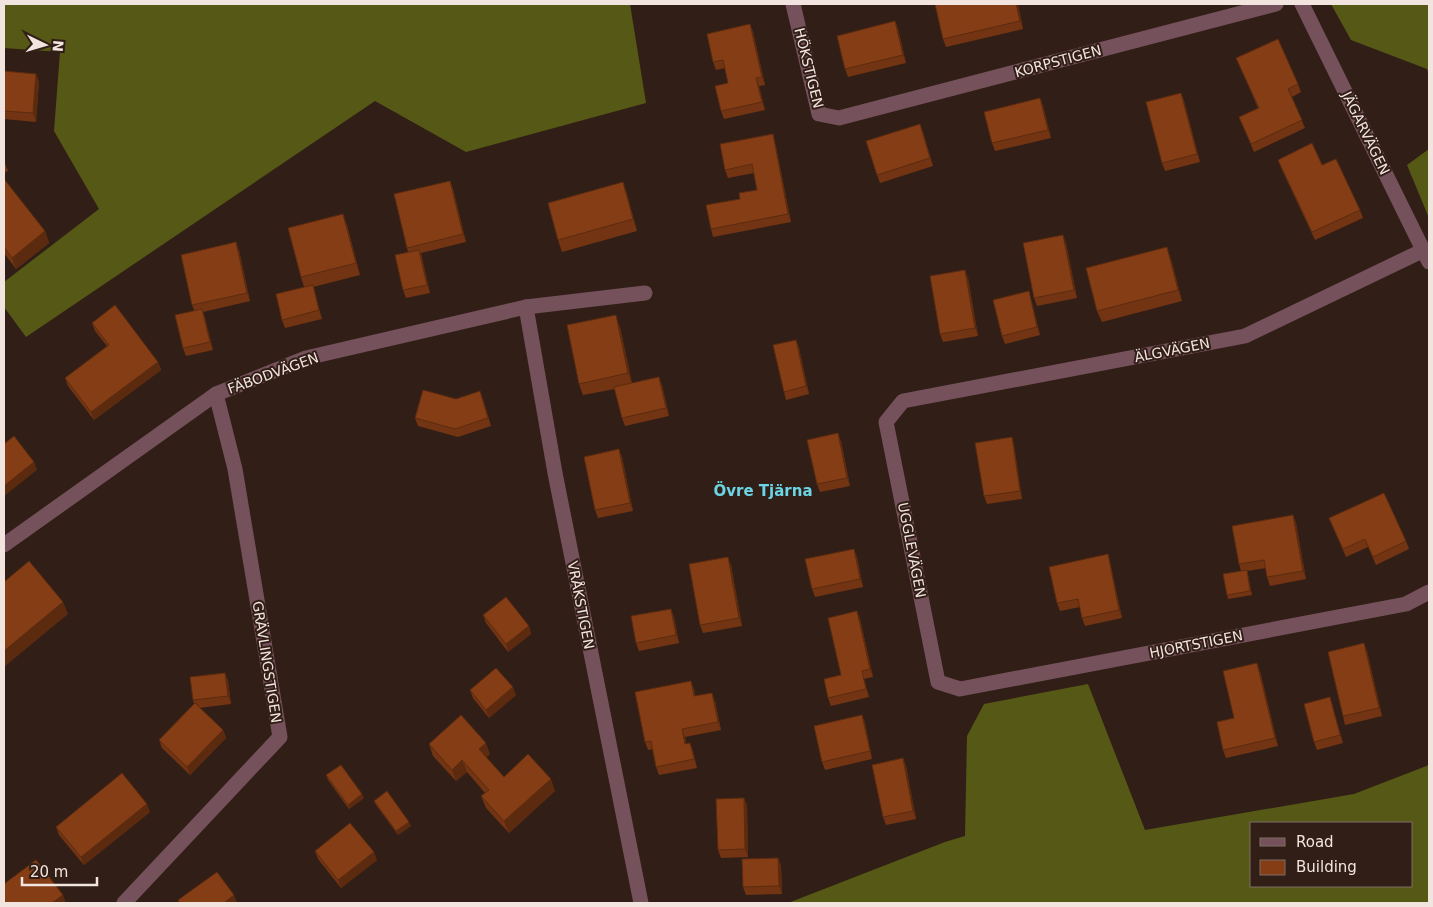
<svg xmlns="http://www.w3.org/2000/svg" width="1433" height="907" font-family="'DejaVu Sans',sans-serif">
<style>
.forest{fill:#565915;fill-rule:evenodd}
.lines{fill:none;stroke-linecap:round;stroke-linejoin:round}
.street{stroke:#75515b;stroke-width:15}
.wall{fill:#723412}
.shaded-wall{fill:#5c2b0f}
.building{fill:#843d15;stroke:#5c2b0f}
.labels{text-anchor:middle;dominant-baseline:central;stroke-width:4;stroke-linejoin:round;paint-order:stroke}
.street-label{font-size:14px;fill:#f2e4df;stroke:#311f17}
.neighbourhood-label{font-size:15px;font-weight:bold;fill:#6bd4e5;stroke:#311f17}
</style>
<rect width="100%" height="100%" fill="#311f17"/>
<!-- forest -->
<g class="forest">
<polygon points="4,4 630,4 646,103 466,152 375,101 26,337 4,307 4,282 99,209 54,131 60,52 4,48"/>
<polygon points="1331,4 1429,4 1429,74 1427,69 1351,40"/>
<polygon points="1429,149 1429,218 1407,165"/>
<path d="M1088 684 1145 830 1354 794 1429 765V903H788L945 842 965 836 967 736 984 704ZM1252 823H1412V886H1252Z"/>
</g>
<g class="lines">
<!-- street -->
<g class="street">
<polyline points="793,4 819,114 839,118 1276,4"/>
<polyline points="1302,4 1429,262"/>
<polyline points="1424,250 1245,336 903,401 886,422 938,682 960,689 1406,604 1429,592"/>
<polyline points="526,307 555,473 641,903"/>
<polyline points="4,545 216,394 306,358 526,307 645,293"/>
<polyline points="124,903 280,737 235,469 216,394"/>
</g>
</g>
<!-- wall -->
<g class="wall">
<polygon points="935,4 1018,4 1023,29 946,47 943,39"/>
<polygon points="895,21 898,29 906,63 848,77 845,69"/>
<polygon points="750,24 753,32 765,85 759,86 765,110 724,119 721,111 728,83 725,68 716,70 713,62"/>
<polygon points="1236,58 1298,84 1301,92 1292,97 1305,128 1254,152 1239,117 1258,108"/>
<polygon points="4,71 36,74 39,82 36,122 4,119"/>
<polygon points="1181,93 1184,101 1200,162 1165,171 1162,163"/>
<polygon points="1040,98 1043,106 1051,138 995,151 992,143"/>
<polygon points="923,132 933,166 880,183 877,175"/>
<polygon points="773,134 775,142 791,222 713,237 711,229 740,199 757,190 754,173 728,178 725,170"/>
<polygon points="1278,160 1322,165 1360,210 1363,218 1315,240 1281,168"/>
<polygon points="4,161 8,171 4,173"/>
<polygon points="4,179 45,231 49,243 16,269 4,253"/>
<polygon points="450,181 453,189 466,242 421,253 430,293 406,298 403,290 408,252 407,248"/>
<polygon points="627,194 637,231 562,252 558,240"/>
<polygon points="347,225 360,275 313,287 322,319 285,328 282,320 304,287 301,277"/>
<polygon points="1066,243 1077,298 1037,306 1034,298"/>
<polygon points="239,250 250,301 203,312 213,350 186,356 183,348 194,310 192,305"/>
<polygon points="1171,259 1182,301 1102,322 1097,311"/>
<polygon points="968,278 978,336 943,342 940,334"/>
<polygon points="1029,291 1040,335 1005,344 1002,336"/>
<polygon points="92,323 158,362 161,370 94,420 68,386 65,378 107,346 95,331"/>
<polygon points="620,327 632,383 662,385 669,416 625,426 622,418 615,389 583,395 579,384"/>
<polygon points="796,340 799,348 809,394 786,400 784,392"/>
<polygon points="456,399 483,399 491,426 458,437 418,426 415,418"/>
<polygon points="1012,437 1014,445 1022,499 987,504 984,496"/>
<polygon points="841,441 850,486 820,492 817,484"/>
<polygon points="622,457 633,511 598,518 595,510"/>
<polygon points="1293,515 1296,523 1306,579 1270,586 1267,577 1266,568 1247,571 1252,595 1228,599 1227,595 1241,571 1239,564"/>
<polygon points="1329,518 1406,541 1409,549 1376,565 1368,547 1346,557"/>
<polygon points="1108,554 1110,562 1122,618 1085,626 1082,618 1080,607 1060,611 1057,603"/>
<polygon points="857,557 863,587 815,597 812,589"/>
<polygon points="731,565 742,626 703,633 700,625"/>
<polygon points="483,615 529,626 531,634 508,652 486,623"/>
<polygon points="674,617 679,643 639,651 636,643"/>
<polygon points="860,619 873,677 864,679 869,697 831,706 828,698 841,675"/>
<polygon points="1367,651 1382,716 1345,725 1343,716"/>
<polygon points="1260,671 1278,746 1226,758 1223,750 1234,718"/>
<polygon points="225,673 228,681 231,704 199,708 223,730 226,738 190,775 162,748 159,740 194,704 193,700"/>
<polygon points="694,689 695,696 715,701 721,730 685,737 686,744 690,743 693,751 697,768 659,775 656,767 653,749 648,750 645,742"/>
<polygon points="470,690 516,695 489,718 473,698"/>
<polygon points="1330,697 1343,743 1317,750 1314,742"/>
<polygon points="862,715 865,723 872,759 825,770 822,762"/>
<polygon points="429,744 490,754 486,757 504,777 555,791 509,833 486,808 481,796 485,793 467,772 456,781 433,756"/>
<polygon points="903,758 906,766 916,819 886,825 883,817"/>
<polygon points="326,775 364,798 349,809 328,780"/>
<polygon points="744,798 747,806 748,857 721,858 718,850"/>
<polygon points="374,801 411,826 398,835 376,805"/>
<polygon points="150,812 84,865 59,835 56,827"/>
<polygon points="315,851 377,860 341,888 318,859"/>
<polygon points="778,858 781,866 782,894 746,895 743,887"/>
</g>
<!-- shaded-wall -->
<g class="shaded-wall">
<polygon points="1016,4 1018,4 1023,29 1020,21"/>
<polygon points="895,21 898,29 906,63 903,55"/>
<polygon points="750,24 753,32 765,85 762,77"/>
<polygon points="36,74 39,82 36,122 33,113"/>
<polygon points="756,78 759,86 765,110 762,102"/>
<polygon points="1181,93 1184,101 1200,162 1197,154"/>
<polygon points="1040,98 1043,106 1051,138 1048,130"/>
<polygon points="773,134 775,142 791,222 788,214"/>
<polygon points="450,181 453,189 466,242 463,234"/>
<polygon points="623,182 627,194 637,231 633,219"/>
<polygon points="343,214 347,225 360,275 356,263"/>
<polygon points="45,231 49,243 16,269 12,258"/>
<polygon points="1063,235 1066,243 1077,298 1074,290"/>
<polygon points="236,242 239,250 250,301 247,293"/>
<polygon points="1167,247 1171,259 1182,301 1178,290"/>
<polygon points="419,250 422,258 430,293 427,285"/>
<polygon points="965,270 968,278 978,336 975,328"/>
<polygon points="1029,291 1040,335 1037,327"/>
<polygon points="202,309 205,317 213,350 210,342"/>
<polygon points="616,315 620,327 632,385 628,373"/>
<polygon points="796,340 799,348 809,394 806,386"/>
<polygon points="158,362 161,370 94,420 91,412"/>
<polygon points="659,377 662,385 669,416 666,408"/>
<polygon points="838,433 841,441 850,486 847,478"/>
<polygon points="1012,437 1014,445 1022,499 1020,491"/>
<polygon points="619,449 622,457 633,511 630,503"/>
<polygon points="34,462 37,470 4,496 4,486"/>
<polygon points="1293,515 1296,523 1306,579 1303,571"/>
<polygon points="854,549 857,557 863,587 860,579"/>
<polygon points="1108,554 1110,562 1122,618 1119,610"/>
<polygon points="728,557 731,565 742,626 739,618"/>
<polygon points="1247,570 1248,574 1252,595 1250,591"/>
<polygon points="63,602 68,614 4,667 4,651"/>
<polygon points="671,609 674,617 679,643 676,635"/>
<polygon points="857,611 860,619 873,677 870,669"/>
<polygon points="529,626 531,634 508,652 506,644"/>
<polygon points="1364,643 1367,651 1382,716 1379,708"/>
<polygon points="1257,663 1260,671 1278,746 1275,738"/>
<polygon points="225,673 228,681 231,704 228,696"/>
<polygon points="691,681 694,689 697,704 694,696"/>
<polygon points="513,687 516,695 489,718 486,710"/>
<polygon points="712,693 715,701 721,730 718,722"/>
<polygon points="1330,697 1332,705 1343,743 1340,735"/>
<polygon points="862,715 865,723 872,759 870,751"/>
<polygon points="682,729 685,737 688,752 685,744"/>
<polygon points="223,730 226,738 190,775 187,767"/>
<polygon points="486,743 490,754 483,761 479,749"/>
<polygon points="690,743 693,751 697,768 694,759"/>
<polygon points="903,758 906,766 916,819 913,811"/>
<polygon points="462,760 467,772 456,781 452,770"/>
<polygon points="551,779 555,791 509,833 504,821"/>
<polygon points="362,794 364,798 349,809 348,805"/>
<polygon points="744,798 747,806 748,857 745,849"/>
<polygon points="147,804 150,812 84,865 81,857"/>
<polygon points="409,822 411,826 398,835 396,831"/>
<polygon points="374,852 377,860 341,888 338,880"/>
<polygon points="778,858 781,866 782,894 779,886"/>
<polygon points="63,895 66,903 52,903"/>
<polygon points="234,895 237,903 224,903"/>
</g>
<!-- building -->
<g class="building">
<polygon points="935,4 1016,4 1020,21 943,39"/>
<polygon points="895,21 903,55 845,69 837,36"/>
<polygon points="750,24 762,77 756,78 762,102 721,111 715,86 728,83 723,60 713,62 707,34"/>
<polygon points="1278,39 1298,84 1288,89 1302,120 1251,144 1239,117 1259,108 1236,58"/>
<polygon points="4,71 36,74 33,113 4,111"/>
<polygon points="1181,93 1197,154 1162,163 1146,102"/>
<polygon points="1040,98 1048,130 992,143 984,112"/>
<polygon points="920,124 930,158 877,175 866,141"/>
<polygon points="773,134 788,214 711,229 706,205 740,199 739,193 757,190 752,164 725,170 720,144"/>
<polygon points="1312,143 1322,165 1336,159 1360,210 1312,232 1278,160"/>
<polygon points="4,179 45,231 12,258 4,247"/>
<polygon points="450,181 463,234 407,248 394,194"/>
<polygon points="623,182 633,219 558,240 548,203"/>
<polygon points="343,214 356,263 301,277 288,228"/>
<polygon points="1063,235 1074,290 1034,298 1023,243"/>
<polygon points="236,242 247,293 192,305 181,255"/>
<polygon points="1167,247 1178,290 1097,311 1086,268"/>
<polygon points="419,250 427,285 403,290 395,255"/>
<polygon points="965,270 975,328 940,334 930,276"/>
<polygon points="313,285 319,310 282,320 276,294"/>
<polygon points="1029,291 1037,327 1002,336 993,300"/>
<polygon points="115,305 158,362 91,412 65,378 109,345 92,323"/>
<polygon points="202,309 210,342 183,348 175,315"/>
<polygon points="616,315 628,373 579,384 567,325"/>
<polygon points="796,340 806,386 784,392 773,345"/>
<polygon points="659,377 666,408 622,418 614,387"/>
<polygon points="423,390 456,399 480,391 488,418 455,429 415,418"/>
<polygon points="838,433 847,478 817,484 807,440"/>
<polygon points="14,436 34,462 4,486 4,444"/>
<polygon points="1012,437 1020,491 984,496 975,443"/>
<polygon points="619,449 630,503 595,510 584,457"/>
<polygon points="1384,493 1406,541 1373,557 1365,539 1343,549 1329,518"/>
<polygon points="1293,515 1303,571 1267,577 1264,560 1239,564 1232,526"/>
<polygon points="854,549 860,579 812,589 805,559"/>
<polygon points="1108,554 1119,610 1082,618 1078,599 1057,603 1049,567"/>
<polygon points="728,557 739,618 700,625 689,564"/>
<polygon points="29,561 63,602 4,651 4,582"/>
<polygon points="1247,570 1250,591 1227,595 1223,574"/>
<polygon points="506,597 529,626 506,644 483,615"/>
<polygon points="671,609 676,635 636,643 631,616"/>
<polygon points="857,611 870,669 862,671 866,689 828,698 824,679 841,675 828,618"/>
<polygon points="1364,643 1379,708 1343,716 1328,652"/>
<polygon points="1257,663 1275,738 1223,750 1217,722 1234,718 1223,671"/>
<polygon points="496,668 513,687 486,710 470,690"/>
<polygon points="225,673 228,696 193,700 190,677"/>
<polygon points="691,681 694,696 712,693 718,722 682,729 685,744 690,743 694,759 656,767 651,741 645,742 635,692"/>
<polygon points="1330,697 1340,735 1314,742 1304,704"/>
<polygon points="195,703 223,730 187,767 159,740"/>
<polygon points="461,715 486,743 479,749 504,777 528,754 551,779 504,821 481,796 489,790 462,760 452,770 429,744"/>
<polygon points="862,715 870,751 822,762 814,726"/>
<polygon points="903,758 913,811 883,817 872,765"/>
<polygon points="341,765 362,794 348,805 326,775"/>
<polygon points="122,773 147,804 81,857 56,827"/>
<polygon points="387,791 409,822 396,831 374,801"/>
<polygon points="744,798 745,849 718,850 716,799"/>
<polygon points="350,823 374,852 338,880 315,851"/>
<polygon points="778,858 779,886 743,887 742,859"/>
<polygon points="36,860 63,895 52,903 4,903 4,884"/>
<polygon points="217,872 234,895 224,903 180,903 178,900"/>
</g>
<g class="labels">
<!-- street labels -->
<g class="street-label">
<text transform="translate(1058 61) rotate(-15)">KORPSTIGEN</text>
<text transform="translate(809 68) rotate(76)">HÖKSTIGEN</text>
<text transform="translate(1366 133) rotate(64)">JÄGARVÄGEN</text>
<text transform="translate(1172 350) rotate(-11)">ÄLGVÄGEN</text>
<text transform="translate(273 373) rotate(-20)">FÄBODVÄGEN</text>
<text transform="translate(912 550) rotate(79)">UGGLEVÄGEN</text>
<text transform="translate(581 605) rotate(79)">VRÅKSTIGEN</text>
<text transform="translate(1196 644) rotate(-11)">HJORTSTIGEN</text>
<text transform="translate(267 662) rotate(81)">GRÄVLINGSTIGEN</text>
</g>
<!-- neighbourhood labels -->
<g class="neighbourhood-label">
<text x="763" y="491">Övre Tjärna</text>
</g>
</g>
<!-- border -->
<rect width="1433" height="907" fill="none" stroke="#f2e4df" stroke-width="10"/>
<!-- legend -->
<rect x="1250" y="822" width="162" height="65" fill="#311f17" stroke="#7e6e67"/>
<rect x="1260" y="838" width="25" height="8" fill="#75515b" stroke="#7e6e67"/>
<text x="1296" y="847" font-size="15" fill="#f2e4df">Road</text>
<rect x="1260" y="860" width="25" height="15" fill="#843d15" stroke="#7e6e67"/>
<text x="1296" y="872" font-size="15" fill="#f2e4df">Building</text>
<!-- north arrow -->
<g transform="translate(45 45) rotate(95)" stroke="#311f17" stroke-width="4" paint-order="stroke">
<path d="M0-4L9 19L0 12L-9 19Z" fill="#f2e4df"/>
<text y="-8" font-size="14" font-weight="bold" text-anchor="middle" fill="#f2e4df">N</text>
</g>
<!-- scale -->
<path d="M22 877v8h75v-8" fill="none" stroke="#f2e4df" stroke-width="2.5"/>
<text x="30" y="877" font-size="15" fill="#f2e4df" stroke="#311f17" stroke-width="4" paint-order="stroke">20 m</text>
</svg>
